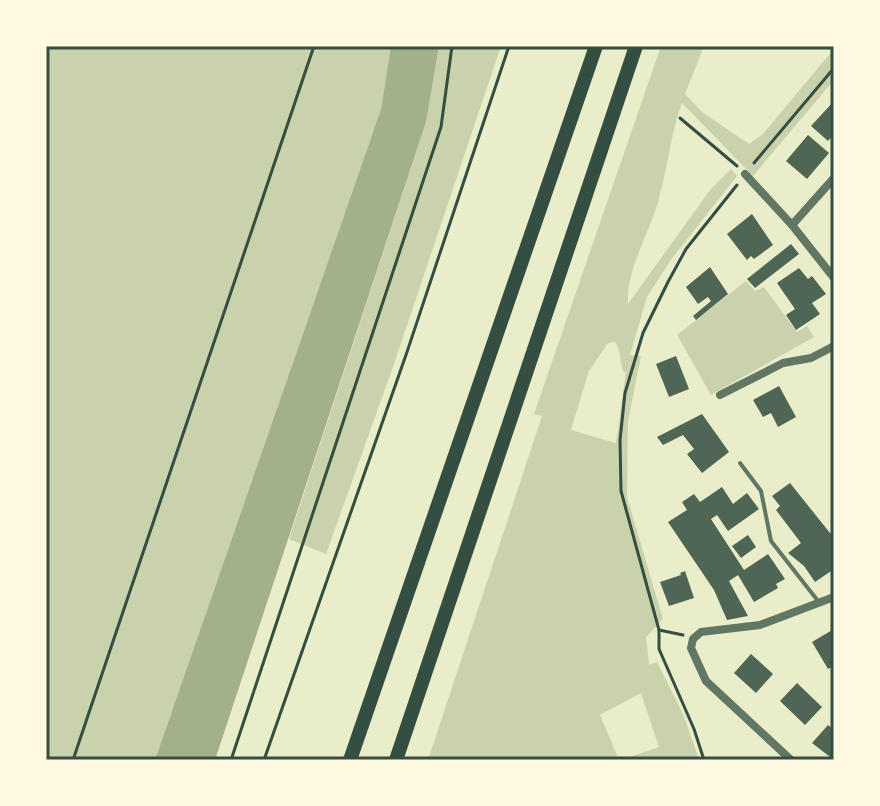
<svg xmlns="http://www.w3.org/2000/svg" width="880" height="806" font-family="Mulish,sans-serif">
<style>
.green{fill:#cad2ad;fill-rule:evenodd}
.water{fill:#a3b18a}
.building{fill:#4f6655}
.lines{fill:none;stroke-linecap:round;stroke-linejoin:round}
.path{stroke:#344e41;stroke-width:3}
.service{stroke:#617663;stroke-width:4}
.minor{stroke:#617663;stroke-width:8}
.motorway{stroke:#344e41;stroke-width:14}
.neatline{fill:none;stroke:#344e41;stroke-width:3}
</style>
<rect width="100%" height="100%" fill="#e9edc9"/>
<!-- green -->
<g class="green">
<polygon points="46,46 391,46 381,109 155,760 46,760"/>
<polygon points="439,46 501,46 394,364 326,554 289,539 426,122"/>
<path d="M661 46H704L685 94 702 112 749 144 762 135 834 49V80L753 176 682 103C670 135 668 169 658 202 649 235 626 269 628 304L710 190 731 169 737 176 670 261 647 297 630 355 641 356 628 421 627 497 663 619 646 637 649 665 657 662 684 716 699 760H621L659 747 641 693 600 715 619 760H428L542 416 534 414ZM615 342C622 353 619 362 624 373L626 371 616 443 571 430 589 371 608 343Z"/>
<polygon points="746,281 755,291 764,287 797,332 807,326 814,337 711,395 677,335"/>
</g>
<!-- water -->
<polygon class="water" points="391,46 439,46 426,122 215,760 155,760 381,109"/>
<!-- building -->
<g class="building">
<polygon points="834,101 834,134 828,141 811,126"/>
<polygon points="808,135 829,153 807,179 786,161"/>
<polygon points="752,214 773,245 754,259 751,256 747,260 727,234"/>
<polygon points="791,244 799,254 755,288 747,279"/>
<polygon points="710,267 728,294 696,320 693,316 711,301 708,297 698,304 686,287"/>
<polygon points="799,268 808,279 812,276 826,294 812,303 820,314 796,330 786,315 795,309 777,283"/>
<polygon points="676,356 689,389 669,397 656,364"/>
<polygon points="779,386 796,417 778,427 771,413 763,417 753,400"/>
<polygon points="702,414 729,452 702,473 687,454 694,449 683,435 663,445 657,437"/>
<polygon points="790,483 834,538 834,569 815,582 804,566 788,553 801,543 776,510 780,506 772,496"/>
<polygon points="722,487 733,504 747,493 759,509 728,531 717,515 711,519 744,570 768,554 785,579 776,584 778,588 754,602 738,575 729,581 748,616 727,620 714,590 668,522 687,510 682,502 694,494 700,502"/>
<polygon points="748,535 756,547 741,558 732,546"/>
<polygon points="685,571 694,598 669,606 660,582 681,575 680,573"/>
<polygon points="834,629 834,666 828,669 812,642"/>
<polygon points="751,654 773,674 756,693 734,673"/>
<polygon points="797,683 822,707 805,725 780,701"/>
<polygon points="828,725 834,730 834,760 812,743"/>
</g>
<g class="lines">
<!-- path -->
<g class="path">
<polyline points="680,118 737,166"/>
<polyline points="754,163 834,68"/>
<polyline points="659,630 683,635"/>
<polyline points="73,760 314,46"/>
<polyline points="231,760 441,127 452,46"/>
<polyline points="264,760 407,352 509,46"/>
<polyline points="704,760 694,729 659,649 659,630 621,491 620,440 625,393 643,333 668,282 686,249 737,185"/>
</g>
<!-- service -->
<polyline class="service" points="740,463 761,491 771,541 818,601"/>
<!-- minor -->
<g class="minor">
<polyline points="745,174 792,225 834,278"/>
<polyline points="792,225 834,178"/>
<polyline points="720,395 783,363 811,358 834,346"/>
<polyline points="791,760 706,681 691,648 693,639 701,632 760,625 834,597"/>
</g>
<!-- motorway -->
<g class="motorway">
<polyline points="350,760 596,46"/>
<polyline points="396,760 636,46"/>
</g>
</g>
<!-- border -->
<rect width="880" height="806" fill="none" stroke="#fefae0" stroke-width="96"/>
<rect x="48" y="48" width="784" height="710" class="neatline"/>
</svg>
